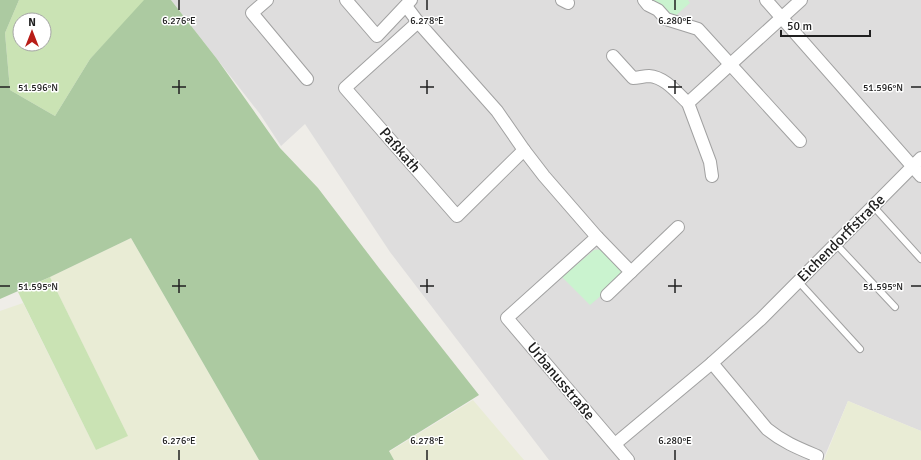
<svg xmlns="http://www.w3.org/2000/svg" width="921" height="460" font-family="Signika,sans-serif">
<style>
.residential{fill:#dedddd}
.farmland{fill:#e9ecd5}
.grass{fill:#cae3b4;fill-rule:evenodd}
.forest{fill:#accaa1}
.park{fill:#caf3cf}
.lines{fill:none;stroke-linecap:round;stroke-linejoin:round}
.service-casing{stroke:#a1a1a1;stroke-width:8}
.minor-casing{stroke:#a1a1a1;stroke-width:14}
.service{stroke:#fff;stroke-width:6}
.minor{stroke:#fff;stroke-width:12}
.ticks{fill:none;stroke:#202020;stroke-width:1.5}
.labels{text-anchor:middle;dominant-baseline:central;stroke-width:3;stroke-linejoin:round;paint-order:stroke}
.street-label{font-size:15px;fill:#202020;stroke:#fff}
.ticks-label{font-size:10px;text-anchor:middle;fill:#202020;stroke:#fff;stroke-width:3;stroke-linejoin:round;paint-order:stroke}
</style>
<rect width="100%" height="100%" fill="#efede8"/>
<!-- residential -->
<polygon class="residential" points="171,0 921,0 921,431 848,401 823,460 549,460 390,252 305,124 281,146 260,114"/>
<!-- farmland -->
<g class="farmland">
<polygon points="131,238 259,460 0,460 0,311 23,303 96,450 127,436 50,277"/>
<polygon points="473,400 524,460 394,460 389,452"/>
<polygon points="848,401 921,431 921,460 824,460"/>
</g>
<!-- grass -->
<g class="grass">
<path d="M19 0H146L90 59 55 116 10 90 5 33ZM20 20H44V44H20Z"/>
<polygon points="50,277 128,436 96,450 18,292"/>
</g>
<!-- forest -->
<polygon class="forest" points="0,0 19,0 5,33 10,90 55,116 90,59 144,0 171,0 217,59 280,148 318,188 379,268 479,395 389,451 394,460 259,460 131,238 50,277 0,299"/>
<!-- park -->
<g class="park">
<polygon points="649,0 688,0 690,3 674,17"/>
<polygon points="605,249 621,268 620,278 615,284 590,305 562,277 594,250"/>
</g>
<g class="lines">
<!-- service casing -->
<g class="service-casing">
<g id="service">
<polyline points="873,206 921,259"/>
<polyline points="835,243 895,307"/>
<polyline points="798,281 860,349"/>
</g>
</g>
<!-- minor casing -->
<g class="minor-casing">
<g id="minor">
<polyline points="267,0 252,13 307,79"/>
<polyline points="346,0 377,36 411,0"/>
<polyline points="562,0 568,3"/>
<polyline points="644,0 648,5 658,10 666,19 698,29 800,141"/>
<polyline points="766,0 921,176"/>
<polyline points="406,6 418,22 497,111 524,150 544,176 597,237 631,272 607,295"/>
<polyline points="418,22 345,88 457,216 524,150"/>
<path d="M613 56 633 78C638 78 644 76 649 76 665 77 677 93 688 103"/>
<polyline points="712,176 710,162 688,103 801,0"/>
<polyline points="597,237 507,318 628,460"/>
<polyline points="631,272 678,227"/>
<path d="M712 363 767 429C783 442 798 448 817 456L816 460"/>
<polyline points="615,444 712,363 761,319 921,158"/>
</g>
</g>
<!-- service -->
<use href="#service" class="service"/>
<!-- minor -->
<use href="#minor" class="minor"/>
</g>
<!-- ticks -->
<path class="ticks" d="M179 0V10M427 0V10M675 0V10M179 80V94M427 80V94M675 80V94M0 87H10M172 87H186M420 87H434M668 87H682M911 87H921M179 279V293M427 279V293M675 279V293M0 286H10M172 286H186M420 286H434M668 286H682M911 286H921M179 450V460M427 450V460M675 450V460"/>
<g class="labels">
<!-- street labels -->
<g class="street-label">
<text transform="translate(400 150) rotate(49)">Paßkath</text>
<text transform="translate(841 238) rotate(-45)">Eichendorffstraße</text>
<text transform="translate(561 381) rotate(50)">Urbanusstraße</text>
</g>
</g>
<g class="ticks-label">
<text x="179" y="24">6.276°E</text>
<text x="427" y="24">6.278°E</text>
<text x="675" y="24">6.280°E</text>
<text x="38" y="91">51.596°N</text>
<text x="883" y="91">51.596°N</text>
<text x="38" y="290">51.595°N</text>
<text x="883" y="290">51.595°N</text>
<text x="179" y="444">6.276°E</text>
<text x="427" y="444">6.278°E</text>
<text x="675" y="444">6.280°E</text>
</g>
<!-- north arrow -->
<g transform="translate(32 32)"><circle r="19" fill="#ffffff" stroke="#a6a6a6"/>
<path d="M0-3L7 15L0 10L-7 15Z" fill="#b81d18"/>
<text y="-6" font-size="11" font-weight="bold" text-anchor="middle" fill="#202020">N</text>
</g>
<!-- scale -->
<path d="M781 30v6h89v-6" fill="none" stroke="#202020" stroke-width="2"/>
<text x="787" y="30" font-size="12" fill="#202020" stroke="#ffffff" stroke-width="3" paint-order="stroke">50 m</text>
</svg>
